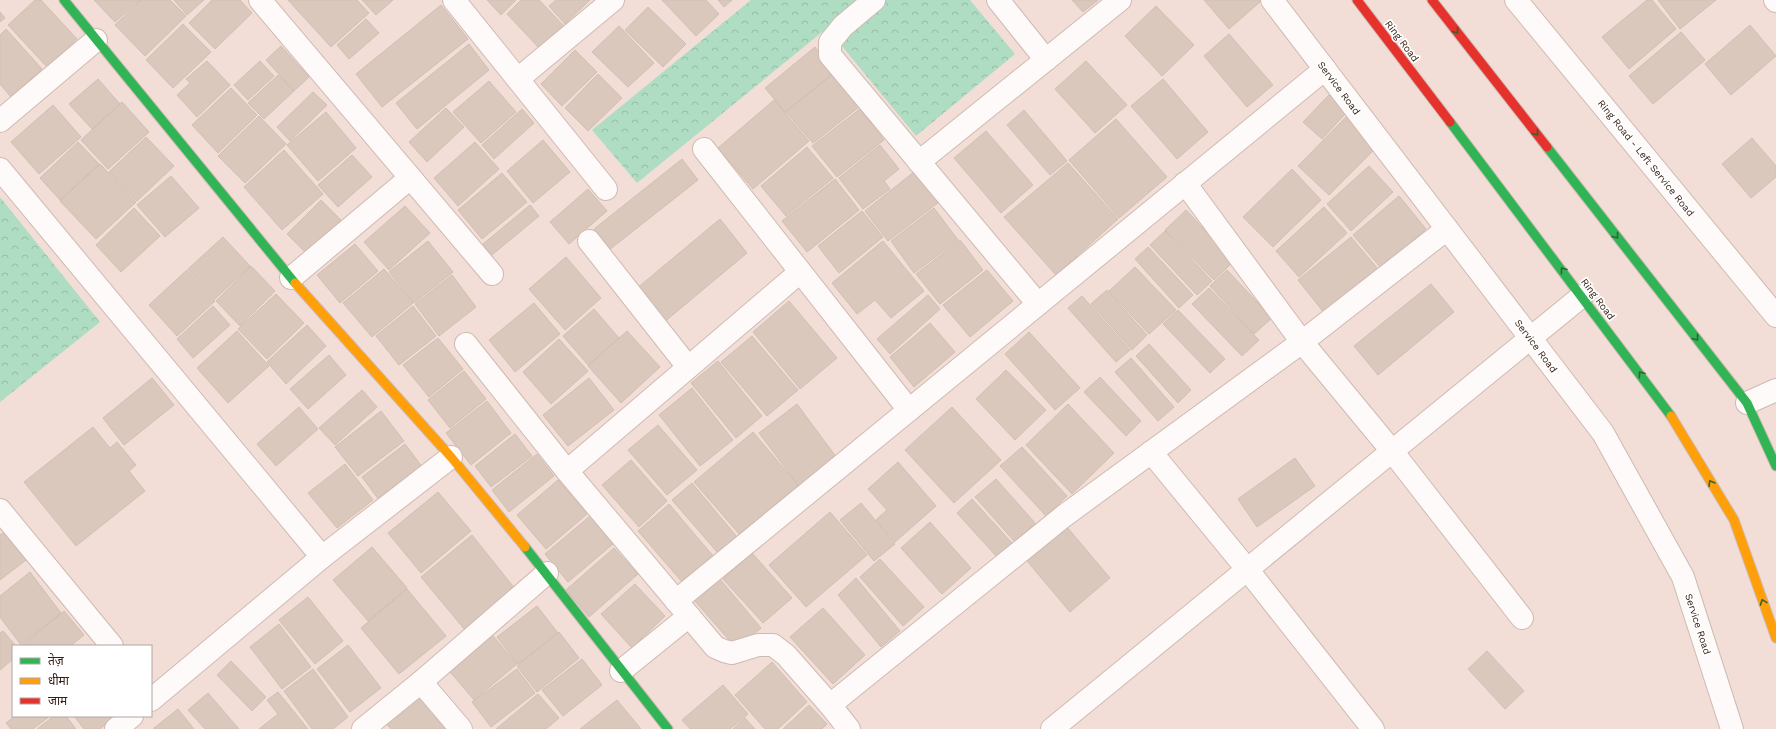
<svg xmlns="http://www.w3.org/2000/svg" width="1776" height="729" font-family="'Work Sans','Noto Sans Devanagari',sans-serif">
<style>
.park{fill:url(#park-crowns)}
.building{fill:#dac8bc;stroke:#d0bfb2}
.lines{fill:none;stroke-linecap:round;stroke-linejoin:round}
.street-casing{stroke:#cfbab2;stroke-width:24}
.fast-casing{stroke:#cfbab2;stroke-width:11}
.slow-casing{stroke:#cfbab2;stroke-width:11}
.jam-casing{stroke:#cfbab2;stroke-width:11}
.street{stroke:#fdfaf9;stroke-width:22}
.fast{stroke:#30b455;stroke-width:9}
.slow{stroke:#ff9f0a;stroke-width:9}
.jam{stroke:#e5322d;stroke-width:9}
.oneway{stroke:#336332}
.labels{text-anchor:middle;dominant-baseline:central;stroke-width:3.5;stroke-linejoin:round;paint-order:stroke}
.street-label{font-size:10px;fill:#362015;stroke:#fff}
</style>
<defs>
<pattern id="park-crowns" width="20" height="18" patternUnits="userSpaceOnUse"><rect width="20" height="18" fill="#afddc3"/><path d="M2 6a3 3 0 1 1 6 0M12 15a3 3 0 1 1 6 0" fill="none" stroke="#97bda7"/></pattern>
</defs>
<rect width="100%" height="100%" fill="#f2ded6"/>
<!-- park -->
<g class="park">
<polygon points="751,0 970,0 1015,54 916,136 827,28 637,183 592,130"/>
<polygon points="0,197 100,322 0,402"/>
</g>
<!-- building -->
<g class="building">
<polygon points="35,0 41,0 77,39 47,67 8,25"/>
<polygon points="94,0 140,0 115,22"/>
<polygon points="141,0 170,0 186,16 145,56 115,25"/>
<polygon points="174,0 204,0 187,15"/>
<polygon points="212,0 240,0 252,13 215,49 189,23"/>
<polygon points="288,0 357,0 369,13 331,47"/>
<polygon points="362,0 393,0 376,15"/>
<polygon points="487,0 516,0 501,15"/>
<polygon points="521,0 539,0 565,27 540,49 507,14"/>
<polygon points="556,0 590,0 565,24 549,6"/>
<polygon points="662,0 706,0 719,14 696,36"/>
<polygon points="718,0 732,0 724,7"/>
<polygon points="1072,0 1098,0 1083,12"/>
<polygon points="1204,0 1260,0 1261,1 1229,29"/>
<polygon points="1647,0 1652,0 1676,29 1629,69 1602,37"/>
<polygon points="1658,0 1716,0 1680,29"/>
<polygon points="441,5 468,39 382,107 356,74"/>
<polygon points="1156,6 1194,45 1162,76 1125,36"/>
<polygon points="648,7 686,44 663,67 625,30"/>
<polygon points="0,12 5,18 0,22"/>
<polygon points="366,19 379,33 349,59 337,45"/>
<polygon points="183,24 211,52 173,88 146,60"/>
<polygon points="1750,25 1776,56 1731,95 1705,64"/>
<polygon points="619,26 654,63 628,87 592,52"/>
<polygon points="6,29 42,69 11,97 0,84 0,35"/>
<polygon points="1681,32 1705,60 1653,104 1629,76"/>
<polygon points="1229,34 1273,85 1247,107 1204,56"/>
<polygon points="469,44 489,70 417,129 396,103"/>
<polygon points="281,46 309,77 294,91 266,60"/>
<polygon points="815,47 835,72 785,112 765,88"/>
<polygon points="575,50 597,72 562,106 541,84"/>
<polygon points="207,61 230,85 197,117 177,95 190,83 186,79"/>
<polygon points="260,61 274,76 248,100 234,85"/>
<polygon points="1086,61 1127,105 1095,133 1055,89"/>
<polygon points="598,74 622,98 588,131 565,108"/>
<polygon points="833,74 859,107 813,143 786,112"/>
<polygon points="278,75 294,91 264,119 248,103"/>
<polygon points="98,79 120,104 92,129 69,104"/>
<polygon points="1163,79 1208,132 1177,159 1131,106"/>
<polygon points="489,81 516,112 481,143 453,112"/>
<polygon points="231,88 257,115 218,153 192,125"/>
<polygon points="313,92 327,105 290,141 277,127"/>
<polygon points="1329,95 1348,111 1322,139 1303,122"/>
<polygon points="774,100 809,141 753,189 718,148"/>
<polygon points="122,102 149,132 108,169 81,140"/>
<polygon points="53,105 81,137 39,174 11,142"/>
<polygon points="446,108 464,127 427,162 409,142"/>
<polygon points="522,109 534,123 494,159 482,145"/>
<polygon points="860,109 884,140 837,177 812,146"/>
<polygon points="1024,110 1067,161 1050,175 1007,125"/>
<polygon points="326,112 356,148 318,181 287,145"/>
<polygon points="259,116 286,144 245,183 218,156"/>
<polygon points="1347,116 1378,146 1329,195 1298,166"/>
<polygon points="1116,119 1167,177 1119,218 1069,160"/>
<polygon points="986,131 1033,185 1001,213 954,158"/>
<polygon points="146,137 174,166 137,201 109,172"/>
<polygon points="1752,138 1776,166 1776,177 1751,198 1722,164"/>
<polygon points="543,140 570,172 533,203 507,171"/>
<polygon points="78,142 99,164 60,200 40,178"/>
<polygon points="475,142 499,169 458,206 434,178"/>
<polygon points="880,145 899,169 884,181 890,189 863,209 839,178"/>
<polygon points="807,147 833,178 786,216 761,186"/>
<polygon points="284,150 323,194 282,230 244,187"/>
<polygon points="352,155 372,177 338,207 318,185"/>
<polygon points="682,159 698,180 609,250 594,229"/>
<polygon points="1068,163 1118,219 1056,275 1004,217"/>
<polygon points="100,164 136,202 96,239 60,201"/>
<polygon points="1369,166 1393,192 1351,231 1327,204"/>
<polygon points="1292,169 1321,200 1273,247 1243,217"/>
<polygon points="915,171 939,202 888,241 865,211"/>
<polygon points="502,173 527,202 482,239 458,210"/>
<polygon points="171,176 199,208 165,237 137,205"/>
<polygon points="835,179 859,210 807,252 782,221"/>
<polygon points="588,189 607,211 569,244 550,222"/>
<polygon points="1399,196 1426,229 1381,268 1353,235"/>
<polygon points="321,200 341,220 307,254 287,234"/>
<polygon points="530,205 539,216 492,255 483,244"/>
<polygon points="405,206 430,233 389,270 364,242"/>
<polygon points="1324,207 1347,233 1299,277 1276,251"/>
<polygon points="134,208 160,236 121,272 96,245"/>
<polygon points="934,208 958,240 914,273 891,241"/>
<polygon points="1186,210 1234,261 1214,280 1165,230"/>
<polygon points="862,211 883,237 839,273 818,246"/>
<polygon points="720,219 747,253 663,323 636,289"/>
<polygon points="1165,231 1212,281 1197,295 1150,245"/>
<polygon points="223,237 250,266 215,299 188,269"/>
<polygon points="1351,237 1378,269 1325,314 1298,280"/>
<polygon points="960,240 983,270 940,304 916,274"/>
<polygon points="428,241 453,272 414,303 389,272"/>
<polygon points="883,241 924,291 891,318 875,300 857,314 832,283"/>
<polygon points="355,244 378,271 340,303 317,275"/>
<polygon points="1148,247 1193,295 1179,308 1135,259"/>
<polygon points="566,257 601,298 565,330 529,289"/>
<polygon points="251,266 275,291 240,326 216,301"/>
<polygon points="1135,267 1176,310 1149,334 1109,291"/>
<polygon points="384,269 413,303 372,337 343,303"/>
<polygon points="187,270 215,301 177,336 149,305"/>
<polygon points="987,270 1013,301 970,337 943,305"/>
<polygon points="1227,270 1272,318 1254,334 1210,286"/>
<polygon points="452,275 476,307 439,336 415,304"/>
<polygon points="1431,284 1454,312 1378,375 1354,346"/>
<polygon points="1209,288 1259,340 1242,356 1192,304"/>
<polygon points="1107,290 1147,335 1132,350 1091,304"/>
<polygon points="276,294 304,323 267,359 238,329"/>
<polygon points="928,295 940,309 890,354 877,339"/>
<polygon points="1082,296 1130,350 1116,362 1068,308"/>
<polygon points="789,301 837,358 800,389 753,332"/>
<polygon points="534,303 560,334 515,372 489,340"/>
<polygon points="213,306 230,325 193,358 177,339"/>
<polygon points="413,306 436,336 399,365 376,336"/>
<polygon points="594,309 619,338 588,365 563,336"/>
<polygon points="1178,310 1225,359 1210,373 1163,324"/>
<polygon points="930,323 955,352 914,387 890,357"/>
<polygon points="307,325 326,346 286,384 267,362"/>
<polygon points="237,331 269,366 228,403 197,368"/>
<polygon points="627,331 660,367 621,403 588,366"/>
<polygon points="1029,332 1080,388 1055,410 1005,354"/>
<polygon points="752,336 798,390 767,416 721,362"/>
<polygon points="438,338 463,369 429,397 403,365"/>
<polygon points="559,339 588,371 551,404 523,372"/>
<polygon points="1149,344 1191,390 1178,403 1136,356"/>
<polygon points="329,355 346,375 308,409 290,389"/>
<polygon points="1131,358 1174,407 1158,421 1115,372"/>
<polygon points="718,361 762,416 736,438 691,383"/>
<polygon points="1006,370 1046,410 1015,440 976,399"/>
<polygon points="464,371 486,399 450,428 428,400"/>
<polygon points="1100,377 1141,421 1126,436 1084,392"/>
<polygon points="152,378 174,405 124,445 103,418"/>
<polygon points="589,378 614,410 568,446 543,415"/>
<polygon points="692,388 733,440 700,466 659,415"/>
<polygon points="362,390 377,407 335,445 319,428"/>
<polygon points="487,401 511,433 471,465 446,433"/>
<polygon points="797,404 837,458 799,486 759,433"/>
<polygon points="1068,404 1114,453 1072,494 1026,445"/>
<polygon points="299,407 318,429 276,466 257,444"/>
<polygon points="952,407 1001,460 954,503 905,450"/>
<polygon points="381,411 404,441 358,476 335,447"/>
<polygon points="658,425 697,470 667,495 628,450"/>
<polygon points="93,427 110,448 117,442 136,465 129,471 145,491 76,546 24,482"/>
<polygon points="753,432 798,485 740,535 694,482"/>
<polygon points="515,434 532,456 491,487 475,466"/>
<polygon points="405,444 423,468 379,500 362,477"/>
<polygon points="1022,447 1067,496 1046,516 1000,466"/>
<polygon points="537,454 554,476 509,512 492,490"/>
<polygon points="1295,458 1315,486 1257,527 1238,499"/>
<polygon points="631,460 667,501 639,527 602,485"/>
<polygon points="898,462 936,506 895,542 876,520 887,510 868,489"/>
<polygon points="345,464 373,500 337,528 308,493"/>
<polygon points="996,479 1036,524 1015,542 975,497"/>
<polygon points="558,480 587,514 546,549 517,515"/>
<polygon points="692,483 737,537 718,553 672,500"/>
<polygon points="438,492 471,531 421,573 388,533"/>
<polygon points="972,499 1012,543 997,557 957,513"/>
<polygon points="861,503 895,544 874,561 840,520"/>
<polygon points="669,504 714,557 683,583 638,531"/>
<polygon points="830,512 867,555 806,607 769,565"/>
<polygon points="590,516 613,544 568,582 545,554"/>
<polygon points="930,522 971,568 942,594 901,548"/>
<polygon points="1067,527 1110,578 1070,612 1027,561"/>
<polygon points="5,532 26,560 0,580 0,535"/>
<polygon points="472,535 520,595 470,636 421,577"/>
<polygon points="372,547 407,588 368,621 333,580"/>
<polygon points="614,548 638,574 589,617 566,590"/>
<polygon points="752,553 792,598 763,623 723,579"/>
<polygon points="880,559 924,607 903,626 860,577"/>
<polygon points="30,572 61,613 21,645 0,617 0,596"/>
<polygon points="719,578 761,628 737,649 694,600"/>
<polygon points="856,578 900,631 881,647 838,595"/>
<polygon points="635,584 665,616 632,648 601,614"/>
<polygon points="407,589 446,636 399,674 361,628"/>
<polygon points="308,597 343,641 315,664 279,620"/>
<polygon points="537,606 558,633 518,664 497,637"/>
<polygon points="823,608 865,655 833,684 790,637"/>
<polygon points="64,611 84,635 70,646 22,646"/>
<polygon points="279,624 311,667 282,689 250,647"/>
<polygon points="488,630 517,664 474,700 446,667"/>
<polygon points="3,631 16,646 13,646 13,659 0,670 0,633"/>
<polygon points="559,632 579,658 537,692 517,666"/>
<polygon points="348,645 381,688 350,712 317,669"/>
<polygon points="1487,651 1524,691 1505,709 1468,669"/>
<polygon points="582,659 602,685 563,716 542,690"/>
<polygon points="231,661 266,697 252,711 217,675"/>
<polygon points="772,662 807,702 778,729 765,729 735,695"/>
<polygon points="313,669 348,717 333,729 312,729 284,691"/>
<polygon points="517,669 535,693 491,727 472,702"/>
<polygon points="723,685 748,714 730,729 690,729 682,720"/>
<polygon points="419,691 453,729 391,729 384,721"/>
<polygon points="278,692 308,729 259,729 278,714 267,700"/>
<polygon points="208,693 239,729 205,729 188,710"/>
<polygon points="538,694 559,718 546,729 496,729"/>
<polygon points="617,700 641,729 580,729"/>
<polygon points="809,705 827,724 822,729 783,729"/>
<polygon points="178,709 194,729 154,729 154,728"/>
<polygon points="15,716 50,716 33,729 11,729 6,723"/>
<polygon points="54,716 66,716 76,729 37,729"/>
<polygon points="74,716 116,716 100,729 84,729"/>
<polygon points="745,718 755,729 733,729"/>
</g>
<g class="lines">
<!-- street casing -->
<g class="street-casing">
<g id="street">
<polyline points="260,0 492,274"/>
<polyline points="454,0 606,189"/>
<polyline points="874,0 843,26 830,42 830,55 1038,304"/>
<polyline points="998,0 1046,60"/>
<polyline points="1272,0 1603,433 1683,577 1732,729"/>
<polyline points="1516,0 1776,316"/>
<polyline points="1775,0 1776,1"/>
<polyline points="518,79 613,0"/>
<polyline points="0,121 96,40"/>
<polyline points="704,149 909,410"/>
<polyline points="919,162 1120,0"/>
<polyline points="0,169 322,557"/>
<polyline points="1185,183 1302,342 1392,451 1522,618"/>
<polyline points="589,241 688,367"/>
<polyline points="291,278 410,178"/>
<polyline points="466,344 567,471 715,647 724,651 732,653 758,645 773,645 786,655 830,705"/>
<polyline points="1747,403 1776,390"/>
<polyline points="1151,452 1247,569 1373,729"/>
<polyline points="567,471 800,272"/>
<polyline points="0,510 112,646"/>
<polyline points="676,601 1325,69"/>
<polyline points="621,671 689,616"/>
<polyline points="421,682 461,729"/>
<polyline points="151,700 322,557 451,457"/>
<polyline points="116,729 132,716"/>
<polyline points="363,729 421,682 547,573"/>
<polyline points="849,729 830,705 1064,516 1302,342 1447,229"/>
<polyline points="1052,729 1582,296"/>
</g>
</g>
<!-- fast casing -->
<g class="fast-casing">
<g id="fast">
<polyline points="64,0 295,283"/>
<polyline points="1450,122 1671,416"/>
<polyline points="1547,147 1747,403 1776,466"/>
<polyline points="525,547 668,729"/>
</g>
</g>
<!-- slow casing -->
<g class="slow-casing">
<g id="slow">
<polyline points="295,283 451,457 525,547"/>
<polyline points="1671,416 1734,520 1776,638"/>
</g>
</g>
<!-- jam casing -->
<g class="jam-casing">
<g id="jam">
<polyline points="1357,0 1450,122"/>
<polyline points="1432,0 1547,147"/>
</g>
</g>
<!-- street -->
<use href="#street" class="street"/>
<!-- fast -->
<use href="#fast" class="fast"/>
<!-- slow -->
<use href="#slow" class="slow"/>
<!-- jam -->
<use href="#jam" class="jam"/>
</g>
<!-- one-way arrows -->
<defs><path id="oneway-chevron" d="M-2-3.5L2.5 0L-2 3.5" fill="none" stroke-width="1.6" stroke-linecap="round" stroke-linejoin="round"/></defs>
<g class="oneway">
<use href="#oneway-chevron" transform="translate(1456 31) rotate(52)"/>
<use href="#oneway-chevron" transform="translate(1536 133) rotate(52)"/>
<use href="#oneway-chevron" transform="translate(1616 236) rotate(52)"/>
<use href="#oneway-chevron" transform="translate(1563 270) rotate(-127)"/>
<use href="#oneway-chevron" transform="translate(1696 338) rotate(52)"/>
<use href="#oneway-chevron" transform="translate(1641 374) rotate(-127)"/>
<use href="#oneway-chevron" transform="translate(1711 483) rotate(-121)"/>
<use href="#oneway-chevron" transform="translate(1763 602) rotate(-110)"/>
</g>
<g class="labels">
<!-- street labels -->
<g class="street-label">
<text transform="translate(1402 41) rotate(53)">Ring Road</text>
<text transform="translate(1339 88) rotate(53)">Service Road</text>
<text transform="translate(1646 158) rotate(51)">Ring Road - Left Service Road</text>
<text transform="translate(1598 299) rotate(53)">Ring Road</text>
<text transform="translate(1536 346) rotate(53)">Service Road</text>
<text transform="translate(1698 624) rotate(72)">Service Road</text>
</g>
</g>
<!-- legend -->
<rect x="12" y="645" width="140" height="72" fill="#ffffff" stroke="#afa6a1"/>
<rect x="20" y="658" width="20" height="6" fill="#30b455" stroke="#afa6a1"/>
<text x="48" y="665" font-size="12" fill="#362015">तेज़</text>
<rect x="20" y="678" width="20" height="6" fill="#ff9f0a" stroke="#afa6a1"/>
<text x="48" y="685" font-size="12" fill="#362015">धीमा</text>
<rect x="20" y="698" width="20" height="6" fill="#e5322d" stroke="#afa6a1"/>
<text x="48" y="705" font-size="12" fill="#362015">जाम</text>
</svg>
